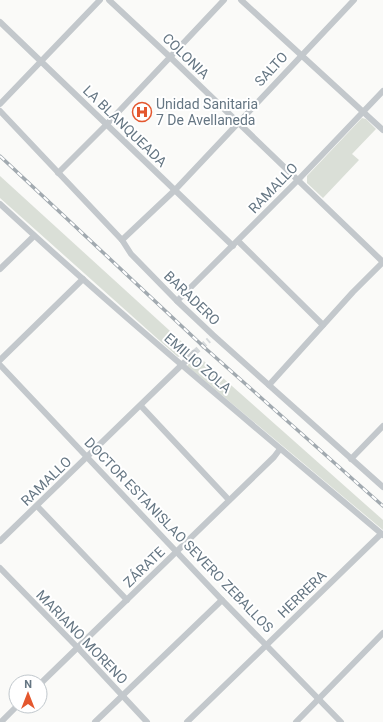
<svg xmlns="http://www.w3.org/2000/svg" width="383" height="722" font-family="Roboto,sans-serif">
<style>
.green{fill:#dadfd7}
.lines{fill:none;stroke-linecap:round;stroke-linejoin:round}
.street-tunnel{stroke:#d5d9db;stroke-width:6;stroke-dasharray:6 3;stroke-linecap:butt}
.street{stroke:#c3c8cc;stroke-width:6}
.rail-casing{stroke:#a2aab0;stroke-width:3.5}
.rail{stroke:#fff;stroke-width:2;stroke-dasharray:6;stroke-linecap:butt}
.labels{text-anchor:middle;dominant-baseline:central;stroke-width:4;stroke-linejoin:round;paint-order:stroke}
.street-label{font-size:14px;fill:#657683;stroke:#fff}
.poi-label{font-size:14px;fill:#657683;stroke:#fff;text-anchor:start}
</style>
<rect width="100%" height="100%" fill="#fafaf8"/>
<!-- green -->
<g class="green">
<polygon points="362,118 366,119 376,129 352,154 359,160 323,198 307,183 307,176"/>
<polygon points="0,176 192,351 178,357 0,198"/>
<polygon points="197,355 383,520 383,530 187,366"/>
</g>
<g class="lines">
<!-- street-tunnel -->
<polyline class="street-tunnel" points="194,353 209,340"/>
<!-- street -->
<g class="street">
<polyline points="109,0 170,57 383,262"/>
<polyline points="241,0 383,130"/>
<polyline points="0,22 233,246"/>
<polyline points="0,104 100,0"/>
<polyline points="0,111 122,240 131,254 177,301 213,335 383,487"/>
<polyline points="58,173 106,125 224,0"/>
<path d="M0 204C124 319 254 426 383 535"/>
<polyline points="122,240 175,190 354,0"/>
<polyline points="238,241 323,325"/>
<polyline points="0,269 34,236"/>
<polyline points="177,301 298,180 383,91"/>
<polyline points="0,360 83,279"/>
<polyline points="0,365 222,600 341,722"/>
<polyline points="269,385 353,292 383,262"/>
<polyline points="141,406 229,500"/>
<polyline points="351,459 383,426"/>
<polyline points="37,506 127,600"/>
<polyline points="0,541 194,353"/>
<polyline points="0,568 78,648 147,722"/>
<polyline points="40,684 274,457 280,449"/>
<polyline points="1,722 17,706"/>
<polyline points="95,722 222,600"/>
<polyline points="187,722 381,534"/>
<polyline points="296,722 383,633"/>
</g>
<!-- rail casing -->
<g class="rail-casing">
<polyline id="rail" points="0,156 205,348 383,506"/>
</g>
<!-- rail -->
<use href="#rail" class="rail"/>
</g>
<!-- icons -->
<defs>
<g id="hospital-ring" transform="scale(1)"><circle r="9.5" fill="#fff" stroke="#e4572e" stroke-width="1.5"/><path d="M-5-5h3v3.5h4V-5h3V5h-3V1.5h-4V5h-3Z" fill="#e4572e"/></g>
</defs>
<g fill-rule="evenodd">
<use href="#hospital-ring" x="142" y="112"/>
</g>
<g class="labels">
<!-- street labels -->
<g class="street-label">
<text transform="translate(186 56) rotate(44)">COLONIA</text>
<text transform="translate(271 69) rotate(-47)">SALTO</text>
<text transform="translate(125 126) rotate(44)">LA BLANQUEADA</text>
<text transform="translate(273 188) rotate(-46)">RAMALLO</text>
<text transform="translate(192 298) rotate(44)">BARADERO</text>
<text transform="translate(198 363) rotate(41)">EMILIO ZOLA</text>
<text transform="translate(46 481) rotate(-44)">RAMALLO</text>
<text transform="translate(179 535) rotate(46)">DOCTOR ESTANISLAO SEVERO ZEBALLOS</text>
<text transform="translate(144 567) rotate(-44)">ZÁRATE</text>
<text transform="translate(302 594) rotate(-44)">HERRERA</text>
<text transform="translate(82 637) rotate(46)">MARIANO MORENO</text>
</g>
<!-- poi labels -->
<g class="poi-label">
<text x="156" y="104">Unidad Sanitaria<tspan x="156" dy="16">7 De Avellaneda</tspan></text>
</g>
</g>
<!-- north arrow -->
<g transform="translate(28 694)"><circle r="19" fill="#ffffff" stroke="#c1c8cd"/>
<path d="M0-3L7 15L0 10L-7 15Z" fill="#e4572e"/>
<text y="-6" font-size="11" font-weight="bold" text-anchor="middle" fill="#657683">N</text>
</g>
</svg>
